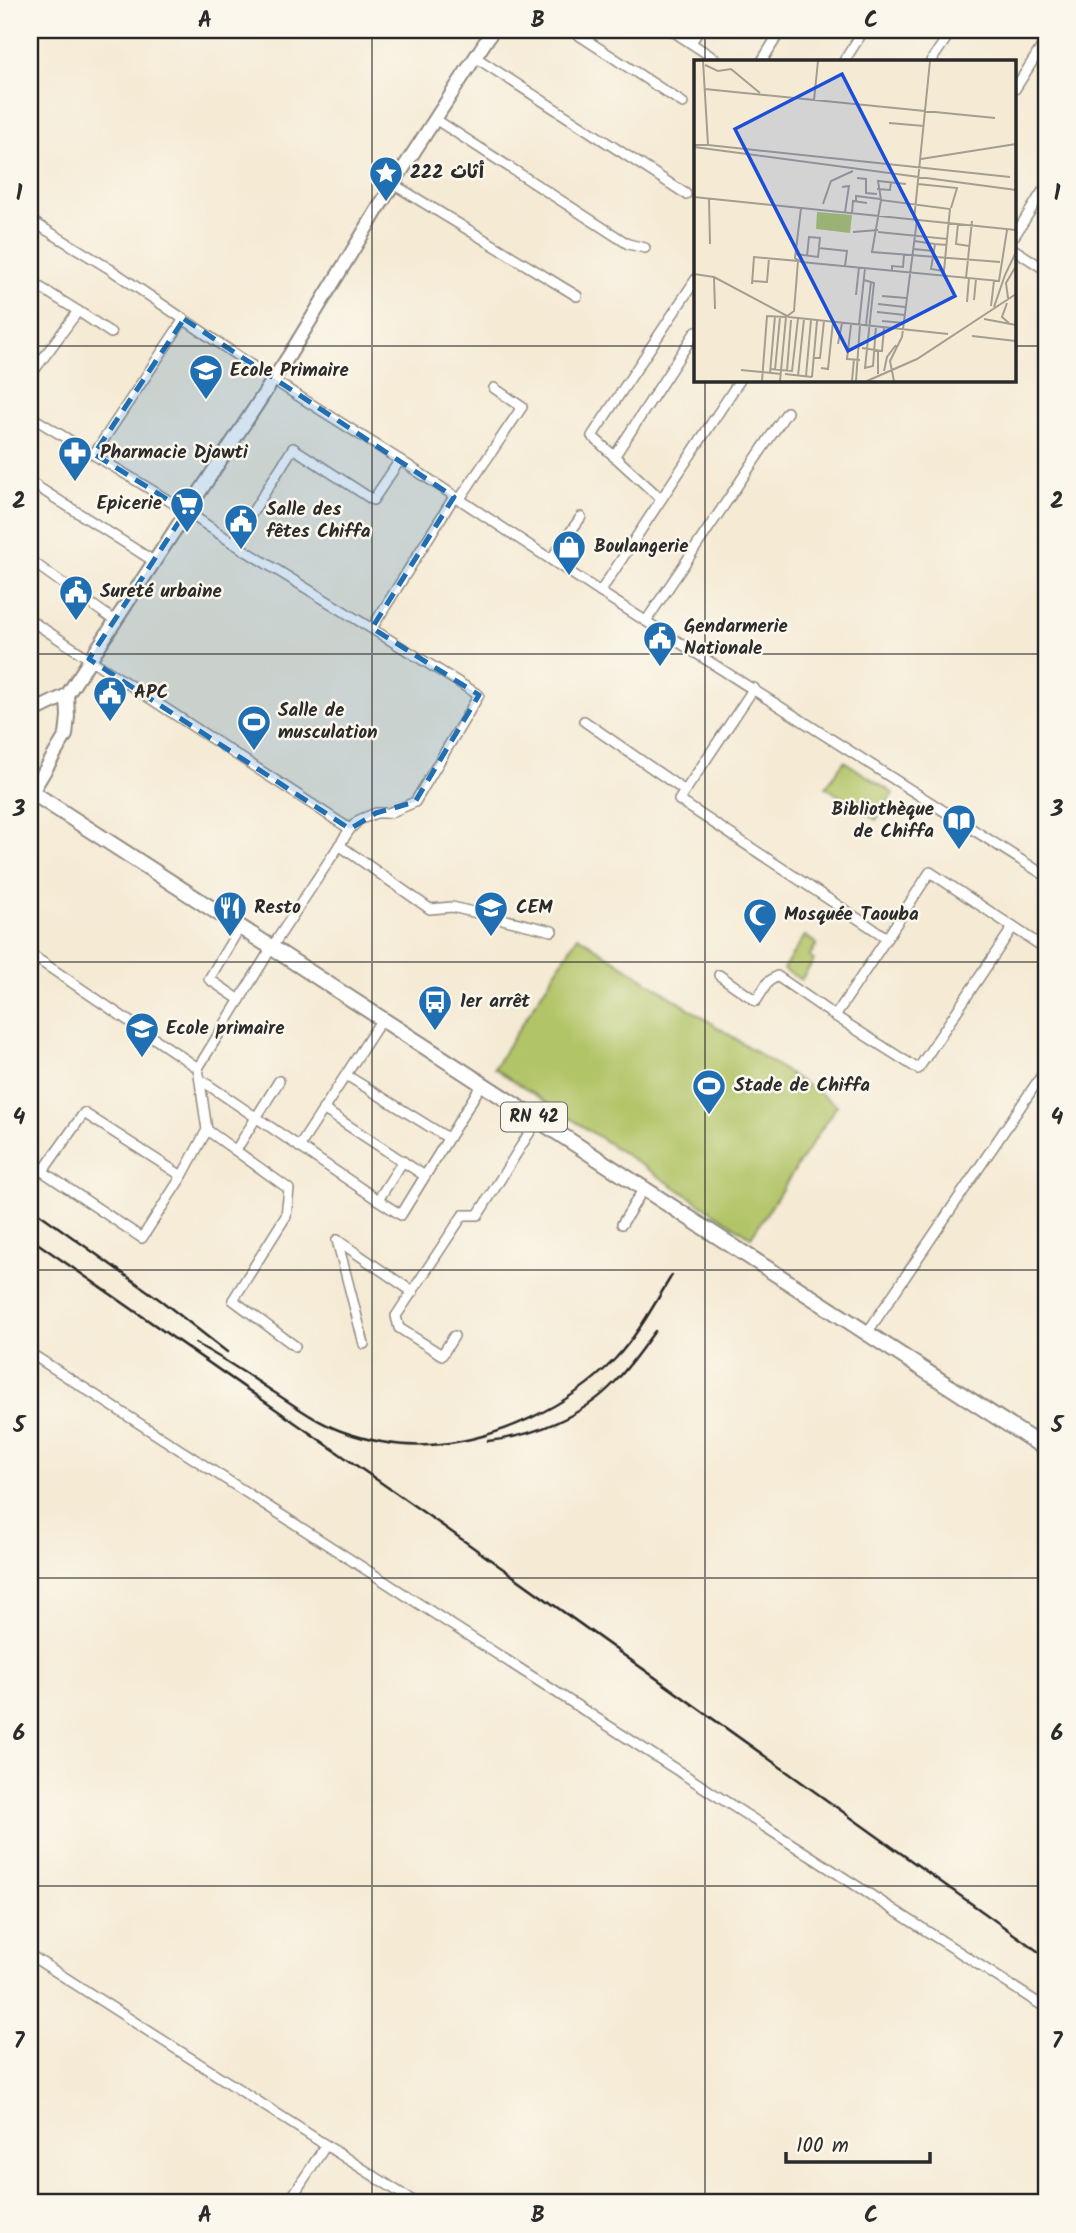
<svg xmlns="http://www.w3.org/2000/svg" width="1076" height="2233" font-family="Kalam,'Playpen Sans Arabic',sans-serif">
<style>
.green{fill:#b2c467;stroke:#6e7849;stroke-width:2}
.lines{fill:none;stroke-linecap:round;stroke-linejoin:round}
.street-casing{stroke:#908a80;stroke-width:12}
.secondary-casing{stroke:#908a80;stroke-width:16}
.primary-casing{stroke:#908a80;stroke-width:18}
.street{stroke:#fff;stroke-width:9}
.secondary{stroke:#fff;stroke-width:12}
.primary{stroke:#fff;stroke-width:14}
.rail{stroke:#2b2b2b;stroke-width:2.5}
.marked{fill:#1f6fb2;fill-opacity:0.2;stroke:#1f6fb2;stroke-width:5;stroke-dasharray:14 9;stroke-linejoin:round}
.grid{fill:none;stroke:#2b2b2b;stroke-width:2;stroke-opacity:0.55}
.labels{text-anchor:middle;dominant-baseline:central;stroke-width:5;stroke-linejoin:round;paint-order:stroke}
.shield{fill:#fbf7ec;stroke:#696865;stroke-width:2}
.shield-label{font-size:18px;font-weight:bold;fill:#2b2b2b}
.poi-label{font-size:19px;font-weight:bold;fill:#2b2b2b;stroke:#fbf7ec;text-anchor:start}
.inset-road{fill:none;stroke:#a49e90;stroke-width:2}
.view{fill:#1d4ed8;fill-opacity:0.15;stroke:#1d4ed8;stroke-width:3.5}
.inset-edge{fill:none;stroke:#2b2b2b;stroke-width:3.5}
.neatline{fill:none;stroke:#2b2b2b;stroke-width:2.5}
.grid-label{font-size:23px;text-anchor:middle;font-weight:bold;fill:#2b2b2b}
</style>
<rect width="100%" height="100%" fill="#fbf7ec"/>
<filter id="ink" filterUnits="userSpaceOnUse"><feTurbulence type="fractalNoise" baseFrequency=".0143" numOctaves="2"/><feDisplacementMap in="SourceGraphic" scale="14" xChannelSelector="R" yChannelSelector="G"/><feConvolveMatrix kernelMatrix="1 2 1 2 8 2 1 2 1" color-interpolation-filters="sRGB"/></filter>
<filter id="wash" filterUnits="userSpaceOnUse"><feTurbulence type="fractalNoise" baseFrequency=".00686" numOctaves="4" result="noise"/><feDisplacementMap in="SourceGraphic" scale="28" xChannelSelector="R" yChannelSelector="G"/><feGaussianBlur stdDeviation="1.57" result="paint"/><feColorMatrix in="noise" values="0 0 0 0 0 0 0 0 0 0 0 0 0 0 0 0 0 1.4 0 .05"/><feComposite in="paint" operator="in"/></filter>
<g filter="url(#wash)">
<rect width="100%" height="100%" fill="#f5ead4"/>
<!-- green -->
<g class="green">
<polygon points="844,761 893,793 876,820 826,787"/>
<polygon points="578,936 837,1105 751,1237 494,1068"/>
<polygon points="805,936 817,944 809,957 814,960 801,980 783,969"/>
</g>
</g>
<g filter="url(#ink)">
<g class="lines">
<!-- street casing -->
<g class="street-casing">
<g id="street">
<polyline points="571,30 683,103"/>
<polyline points="671,30 718,61"/>
<polyline points="691,43 699,30"/>
<polyline points="475,57 686,194"/>
<polyline points="762,61 781,30"/>
<polyline points="844,61 864,30"/>
<polyline points="931,61 952,30"/>
<polyline points="1015,89 1046,40"/>
<polyline points="435,119 628,244 645,248"/>
<polyline points="393,184 577,296"/>
<polyline points="30,220 110,269 273,380 400,460 600,592 1046,876"/>
<polyline points="1015,235 1046,186"/>
<polyline points="1015,250 1046,270"/>
<polyline points="30,281 78,311 30,376"/>
<polyline points="78,311 111,333"/>
<polyline points="30,416 186,511 233,543 479,695 415,802 389,813 376,813 359,820 350,829 272,947 198,1068 30,954"/>
<polyline points="94,454 184,319"/>
<polyline points="614,457 696,331"/>
<polyline points="30,482 155,562"/>
<polyline points="661,499 592,436 696,279"/>
<polyline points="459,500 522,407 494,388"/>
<polyline points="233,543 293,448 373,500 400,460"/>
<polyline points="551,559 581,517"/>
<polyline points="30,560 115,621"/>
<polyline points="600,592 740,380"/>
<polyline points="30,620 350,829"/>
<polyline points="646,621 787,412"/>
<polyline points="372,628 454,497"/>
<polyline points="754,688 679,800 887,938 930,872 1046,949"/>
<polyline points="584,721 685,791"/>
<polyline points="339,845 430,909 452,907 552,931"/>
<polyline points="887,938 835,1016 918,1069 1013,927"/>
<polyline points="719,975 756,1001 768,982 777,976 835,1016"/>
<polyline points="240,1000 209,979 240,927"/>
<polyline points="346,1075 448,1138"/>
<polyline points="201,1080 378,1200 403,1161"/>
<polyline points="323,1109 425,1176 482,1084"/>
<polyline points="207,1130 289,1189 286,1216 233,1300 295,1346"/>
<polyline points="299,1147 382,1019"/>
<polyline points="236,1150 279,1081"/>
<polyline points="30,1163 142,1238 182,1176 207,1130 198,1068"/>
<polyline points="43,1171 84,1113 182,1176"/>
<polyline points="378,1200 401,1215 425,1176"/>
<polyline points="622,1224 644,1188"/>
<polyline points="337,1240 364,1344"/>
<polyline points="337,1240 413,1292"/>
<polyline points="867,1333 1046,1069"/>
<polyline points="454,1336 442,1355 399,1328 396,1316 463,1215 478,1215 538,1119"/>
<polyline points="30,1353 1046,2008"/>
<polyline points="30,1955 416,2203"/>
<polyline points="288,2203 326,2145"/>
</g>
</g>
<!-- secondary casing -->
<g class="secondary-casing">
<g id="secondary">
<polyline points="30,713 67,695"/>
<polyline points="32,792 66,735 68,716 67,695 290,354 393,184 493,30"/>
</g>
</g>
<!-- primary casing -->
<g class="primary-casing">
<polyline id="primary" points="30,791 1046,1449"/>
</g>
<!-- street -->
<use href="#street" class="street"/>
<!-- secondary -->
<use href="#secondary" class="secondary"/>
<!-- primary -->
<use href="#primary" class="primary"/>
<!-- rail -->
<g class="rail">
<polyline points="30,1207 163,1302 227,1352"/>
<polyline points="30,1238 446,1528 1046,1957"/>
<path d="M195 1343C222 1358 247 1374 272 1391 294 1405 316 1422 341 1431 369 1441 401 1447 430 1445 496 1441 570 1406 615 1359 638 1335 655 1303 672 1275"/>
<path d="M488 1441C534 1436 583 1416 615 1382 630 1366 642 1348 655 1331"/>
</g>
</g>
</g>
<!-- marked area -->
<path class="marked" d="M184 319 454 497 372 628 479 695 415 802 376 813 350 829 89 659 186 511 94 454Z"/>
<!-- grid -->
<path class="grid" d="M372 30V2203M705 30V61M30 346H696M1015 346H1046M705 380V2203M30 654H1046M30 962H1046M30 1270H1046M30 1578H1046M30 1886H1046"/>
<!-- icons -->
<defs>
<g id="sight-pin" transform="scale(1.75)"><path d="M0 17L-7.5 6A9.5 9.5 0 1 1 7.5 6Z" fill="#1f6fb2" stroke="#fbf7ec"/><path d="M0-6L1.8-2.2L6-1.7L2.9 1.2L3.7 5.4L0 3.3L-3.7 5.4L-2.9 1.2L-6-1.7L-1.8-2.2Z" fill="#fff"/></g>
<g id="school-pin" transform="scale(1.75)"><path d="M0 17L-7.5 6A9.5 9.5 0 1 1 7.5 6Z" fill="#1f6fb2" stroke="#fbf7ec"/><path d="M0-5L7-2L0 1L-7-2ZM-4 1L0 2.5L4 1V4Q0 6-4 4Z" fill="#fff"/></g>
<g id="pharmacy-pin" transform="scale(1.75)"><path d="M0 17L-7.5 6A9.5 9.5 0 1 1 7.5 6Z" fill="#1f6fb2" stroke="#fbf7ec"/><path d="M-2-6h4v4h4v4h-4v4h-4v-4h-4v-4h4Z" fill="#fff"/></g>
<g id="supermarket-pin" transform="scale(1.75)"><path d="M0 17L-7.5 6A9.5 9.5 0 1 1 7.5 6Z" fill="#1f6fb2" stroke="#fbf7ec"/><path d="M-6-5.5h2.5l.6 2H6L4.5 2H-2.5L-4.4-4H-6ZM-1.5 3.2a1.3 1.3 0 1 0 .1 0ZM3 3.2a1.3 1.3 0 1 0 .1 0Z" fill="#fff"/></g>
<g id="civic-pin" transform="scale(1.75)"><path d="M0 17L-7.5 6A9.5 9.5 0 1 1 7.5 6Z" fill="#1f6fb2" stroke="#fbf7ec"/><path d="M-.6-6.5H3V-4.5H.6V-3L4-1V1h2V6H-6V1h2V-1L-.6-3ZM-1.2 2.5V6h2.4V2.5Z" fill="#fff"/></g>
<g id="shop-pin" transform="scale(1.75)"><path d="M0 17L-7.5 6A9.5 9.5 0 1 1 7.5 6Z" fill="#1f6fb2" stroke="#fbf7ec"/><path d="M-5-2.5h2.3a2.7 3.5 0 0 1 5.4 0H5L5.5 6h-11ZM-1.5-2.5h3a1.5 2.3 0 0 0-3 0Z" fill="#fff"/></g>
<g id="stadium-pin" transform="scale(1.75)"><path d="M0 17L-7.5 6A9.5 9.5 0 1 1 7.5 6Z" fill="#1f6fb2" stroke="#fbf7ec"/><path d="M0-5a6.5 5 0 1 0 0 10a6.5 5 0 1 0 0-10ZM-3.5-1.8h7v3.6h-7Z" fill="#fff"/></g>
<g id="library-pin" transform="scale(1.75)"><path d="M0 17L-7.5 6A9.5 9.5 0 1 1 7.5 6Z" fill="#1f6fb2" stroke="#fbf7ec"/><path d="M-6-4Q-3-5.5-.7-3.5V5Q-3 3-6 4ZM6-4Q3-5.5 .7-3.5V5Q3 3 6 4Z" fill="#fff"/></g>
<g id="restaurant-pin" transform="scale(1.75)"><path d="M0 17L-7.5 6A9.5 9.5 0 1 1 7.5 6Z" fill="#1f6fb2" stroke="#fbf7ec"/><path d="M-5-6h1v4h1v-4h1v4h1v-4h1v5L-1.5 .5V6h-2V.5L-5-1ZM5-6V6H3V1.5H1.5Q1.5-4 5-6Z" fill="#fff"/></g>
<g id="mosque-pin" transform="scale(1.75)"><path d="M0 17L-7.5 6A9.5 9.5 0 1 1 7.5 6Z" fill="#1f6fb2" stroke="#fbf7ec"/><path d="M3.5-4.9A6 6 0 1 0 3.5 4.9A5 5 0 1 1 3.5-4.9Z" fill="#fff"/></g>
<g id="bus-pin" transform="scale(1.75)"><path d="M0 17L-7.5 6A9.5 9.5 0 1 1 7.5 6Z" fill="#1f6fb2" stroke="#fbf7ec"/><path d="M-5-6H5V4H4V6H2V4H-2V6H-4V4H-5ZM-3.5-4V0h7V-4ZM-3.5 1.2v1.5H-2V1.2ZM2 1.2v1.5H3.5V1.2Z" fill="#fff"/></g>
</defs>
<g fill-rule="evenodd">
<use href="#sight-pin" x="386" y="173"/>
<use href="#school-pin" x="206" y="371"/>
<use href="#pharmacy-pin" x="75" y="453"/>
<use href="#supermarket-pin" x="187" y="504"/>
<use href="#civic-pin" x="241" y="521"/>
<use href="#shop-pin" x="569" y="547"/>
<use href="#civic-pin" x="76" y="592"/>
<use href="#civic-pin" x="660" y="638"/>
<use href="#civic-pin" x="110" y="693"/>
<use href="#stadium-pin" x="254" y="722"/>
<use href="#library-pin" x="959" y="821"/>
<use href="#restaurant-pin" x="230" y="908"/>
<use href="#school-pin" x="491" y="908"/>
<use href="#mosque-pin" x="760" y="915"/>
<use href="#bus-pin" x="435" y="1002"/>
<use href="#school-pin" x="142" y="1029"/>
<use href="#stadium-pin" x="709" y="1086"/>
</g>
<g class="labels">
<!-- shield labels -->
<rect class="shield" x="501" y="1102.5" width="66" height="29" rx="5"/>
<g class="shield-label">
<text x="534" y="1117">RN 42</text>
</g>
<!-- poi labels -->
<g class="poi-label">
<text x="410" y="173">أثاث 222</text>
<text x="230" y="371">Ecole Primaire</text>
<text x="100" y="453">Pharmacie Djawti</text>
<text x="162" y="504" text-anchor="end">Epicerie</text>
<text x="266" y="510">Salle des<tspan x="266" dy="22">fêtes Chiffa</tspan></text>
<text x="594" y="547">Boulangerie</text>
<text x="100" y="592">Sureté urbaine</text>
<text x="684" y="627">Gendarmerie<tspan x="684" dy="22">Nationale</tspan></text>
<text x="134" y="693">APC</text>
<text x="278" y="711">Salle de<tspan x="278" dy="22">musculation</tspan></text>
<text x="934" y="810" text-anchor="end">Bibliothèque<tspan x="934" dy="22">de Chiffa</tspan></text>
<text x="254" y="908">Resto</text>
<text x="516" y="908">CEM</text>
<text x="784" y="915">Mosquée Taouba</text>
<text x="460" y="1002">1er arrêt</text>
<text x="166" y="1029">Ecole primaire</text>
<text x="734" y="1086">Stade de Chiffa</text>
</g>
</g>
<!-- overview -->
<g transform="translate(694 60)">
<rect width="322" height="322" fill="#f5ead4"/>
<path d="M123 152 158 155 156 173 122 169Z" fill="#b2c467"/>
<path class="inset-road" d="M11 5 24 11 37 9 66 33M11 29 301 58M120 40 124 1M195 63 230 66M0 85H14L9 1M14 85 316 117M0 87 322 130M227 99 322 84M163 118 172 119V133L183 134M224 124 263 128 257 148M148 127 155 126 151 152M183 129 196 130 197 122M0 137 322 170M15 139 16 184M187 140 184 121 212 124M162 141V136L186 139M129 144 137 121 159 111M107 148 101 198 107 202 305 221 313 170M158 153 159 141 173 143M220 160 236 1M264 164 262 184 275 186M159 172 184 170M184 172 253 179 256 149 187 140 178 192 306 202M220 181 241 184M253 185 241 184 237 209 250 211 253 179M219 189 240 191M101 194 124 197 125 188 153 191 151 206M113 196 115 177 126 178 125 187M198 211V206L209 207 210 194M0 214 20 217 95 257 254 274M311 215 322 192M20 217 21 249M272 218 278 161M170 220 180 223 171 308 179 306 182 266M58 221 73 222 75 198M58 224 60 197 104 201 100 251 92 257 73 256 68 321M162 235 165 207M188 236 212 238M314 238 312 223 322 206M280 240 282 219M273 242 275 218M313 243 308 257 315 263M184 244 211 247M297 246 300 221M300 247 311 215M183 252 211 255M290 259 322 265M188 261 210 263M157 265 153 299 166 300M165 265 171 208M172 265 177 222M278 276 322 281M144 284 148 263M168 288 188 291 190 268M120 298H126L130 261M127 308 134 309 139 262M76 309 98 311 104 259M47 310 87 314M81 310 86 257M93 311 97 260M190 311 193 297 202 285M76 313 81 256M91 314 118 317M184 314V290M104 316 110 259M112 316 117 260M118 317 123 261M86 321 92 257M158 321 160 299M162 321 166 265M173 321 223 299 322 234M200 321 196 301 208 277 223 160"/>
<path class="view" d="M148 14 261 236 154 291 41 69Z"/>
<rect width="322" height="322" class="inset-edge"/>
</g>
<!-- margin -->
<rect width="1076" height="2233" fill="none" stroke="#fbf7ec" stroke-width="77"/>
<!-- scale -->
<path d="M786 2152v10h144v-10" fill="none" stroke="#2b2b2b" stroke-width="3.5"/>
<text x="796" y="2152" font-size="21" fill="#2b2b2b" stroke="#fbf7ec" stroke-width="5" paint-order="stroke">100 m</text>
<rect x="38" y="38" width="1000" height="2156" class="neatline"/>
<g class="grid-label">
<text x="205" y="27">A</text>
<text x="538" y="27">B</text>
<text x="871" y="27">C</text>
<text x="19" y="200">1</text>
<text x="1057" y="200">1</text>
<text x="19" y="508">2</text>
<text x="1057" y="508">2</text>
<text x="19" y="816">3</text>
<text x="1057" y="816">3</text>
<text x="19" y="1124">4</text>
<text x="1057" y="1124">4</text>
<text x="19" y="1432">5</text>
<text x="1057" y="1432">5</text>
<text x="19" y="1740">6</text>
<text x="1057" y="1740">6</text>
<text x="19" y="2048">7</text>
<text x="1057" y="2048">7</text>
<text x="205" y="2222">A</text>
<text x="538" y="2222">B</text>
<text x="871" y="2222">C</text>
</g>
</svg>
